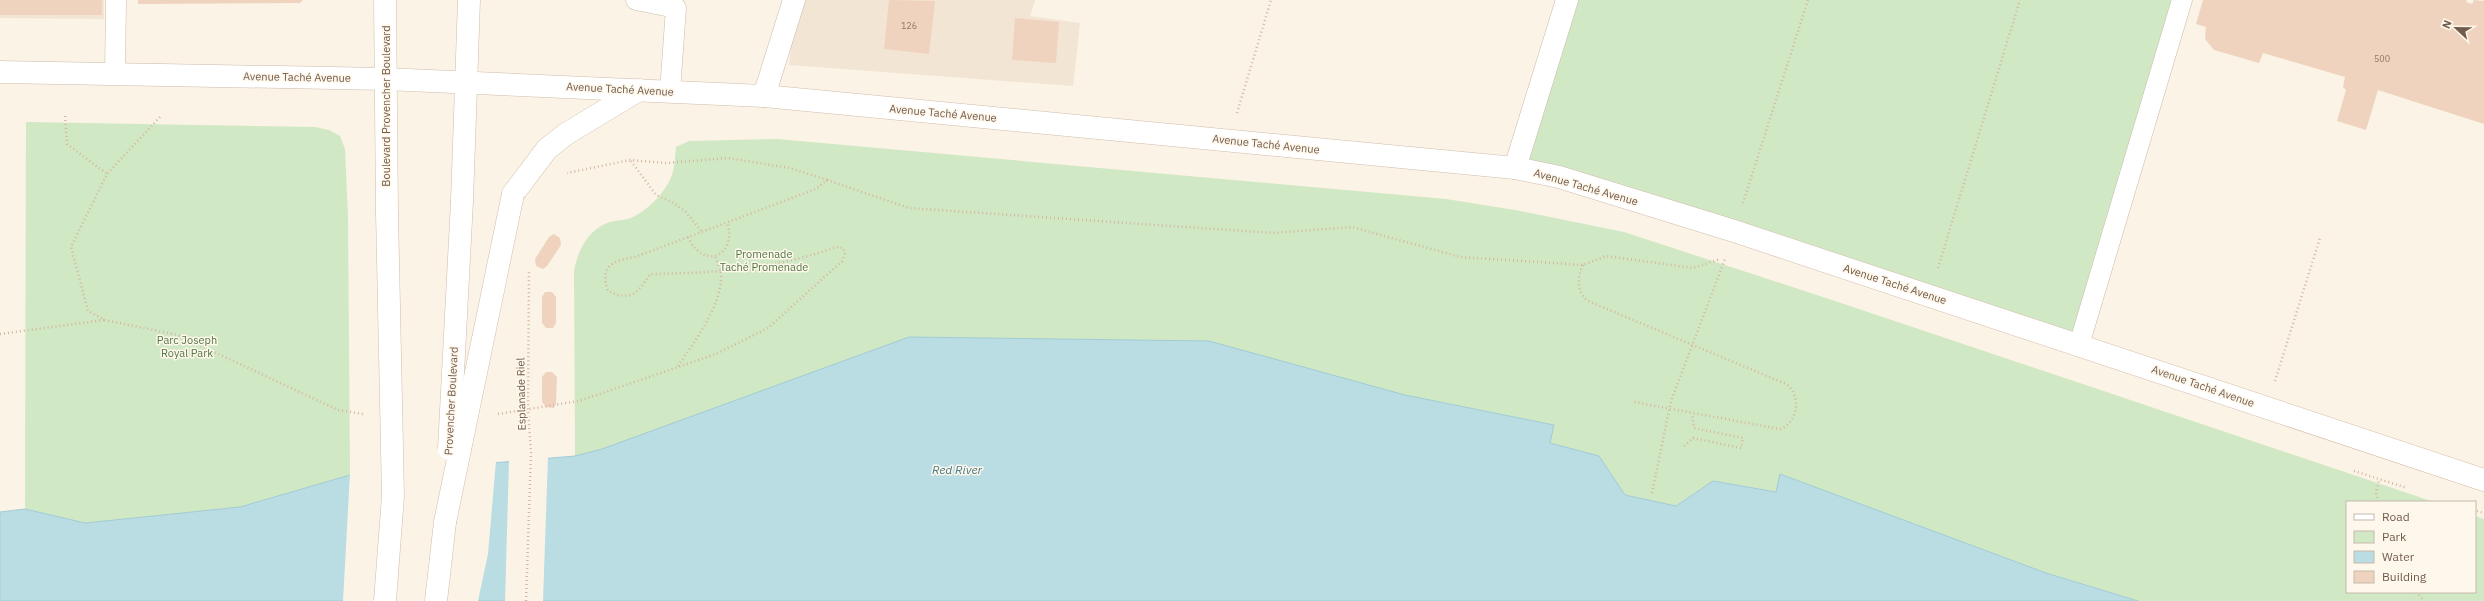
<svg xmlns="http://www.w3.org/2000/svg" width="2484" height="601" font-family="'IBM Plex Sans',sans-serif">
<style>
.residential{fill:#f2e5d4}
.green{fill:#d1e8c4}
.water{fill:#badce3;stroke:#a1cbd5}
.pier{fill:#fbf3e5}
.building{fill:#efd3be}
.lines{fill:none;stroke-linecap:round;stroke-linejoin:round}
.lane-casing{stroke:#ccbbac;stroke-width:21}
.street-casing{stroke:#ccbbac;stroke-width:23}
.secondary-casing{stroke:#d1bdac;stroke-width:23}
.path{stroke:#d4b6a1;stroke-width:2.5;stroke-dasharray:1 3;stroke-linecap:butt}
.lane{stroke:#fff;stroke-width:20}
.street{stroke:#fff;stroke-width:22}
.secondary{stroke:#fff;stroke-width:22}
.secondary-bridge-casing{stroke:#d1bdac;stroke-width:23;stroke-linecap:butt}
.path-bridge{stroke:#d4b6a1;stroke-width:2.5;stroke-dasharray:1 3;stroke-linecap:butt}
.secondary-bridge{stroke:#fff;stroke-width:22}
.labels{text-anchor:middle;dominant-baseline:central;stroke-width:3;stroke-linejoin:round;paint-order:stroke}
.number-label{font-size:9px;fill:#917968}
.street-label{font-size:11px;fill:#725b4b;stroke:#fef7eb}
.park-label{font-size:11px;fill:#527844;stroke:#fef7eb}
.water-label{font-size:12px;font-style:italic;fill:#477885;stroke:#fef7eb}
</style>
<rect width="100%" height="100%" fill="#fbf3e5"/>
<!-- residential -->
<g class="residential">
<polygon points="0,0 104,0 104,19 0,18"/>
<polygon points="796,0 1035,0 1030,16 1080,23 1073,86 789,65"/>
</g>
<!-- green -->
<g class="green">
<polygon points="1567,0 2182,0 2079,345 1515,168"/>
<polygon points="26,122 315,127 329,130 340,136 345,149 348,217 350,475 240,507 85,523 25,509"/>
<path d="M777 139 1446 199 1515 210 1624 232 1838 302 2434 502H2347V592H2475V516L2484 519V601H2138L2046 573 1780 474 1777 492 1713 481 1676 506 1625 495 1599 456 1550 443 1554 425 1405 395 602 449 575 456 574 271C578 251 586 232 607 223 614 220 621 221 628 219 646 213 669 190 673 171 675 164 675 155 676 147L689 141Z"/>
</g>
<!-- water -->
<polygon class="water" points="909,337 1209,341 1405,395 1554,425 1550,443 1599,456 1625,495 1676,506 1713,481 1776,492 1780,474 2046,573 2138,601 0,601 0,512 25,509 85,523 240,507 350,475 575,456 602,449"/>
<!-- pier -->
<g class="pier">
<polygon points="548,457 543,601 505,601 509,460"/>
<polygon points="496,461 488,554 478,601 343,601 350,473"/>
</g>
<!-- building -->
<g class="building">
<rect x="0" y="0" width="102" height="15"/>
<polygon points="138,0 303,0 300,3 138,4"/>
<polygon points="889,0 935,1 929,54 884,49"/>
<polygon points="2203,0 2467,0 2466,2 2472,4 2474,0 2484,1 2484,124 2378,90 2366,130 2337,121 2346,90 2343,87 2345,77 2263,53 2259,63 2214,50 2205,39 2206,27 2196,24"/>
<polygon points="1015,18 1059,22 1056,63 1012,60"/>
<polygon points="554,234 560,238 561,245 547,266 543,269 536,266 535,259 549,237"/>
<polygon points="545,292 552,292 556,297 556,323 553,328 546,328 542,323 542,297"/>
<polygon points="546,372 552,372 557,377 556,403 554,408 546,407 542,402 542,377"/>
</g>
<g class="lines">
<!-- lane casing -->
<g class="lane-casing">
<g id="lane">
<polyline points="636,0 676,8 670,91"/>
<polyline points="115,74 116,0"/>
<polyline points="2079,345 2182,0"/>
</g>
</g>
<!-- street casing -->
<g class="street-casing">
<g id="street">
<polyline points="0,72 385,79"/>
<polyline points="764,96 794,0"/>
<polyline points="1515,168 1567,0"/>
</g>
</g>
<!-- secondary casing -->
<g class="secondary-casing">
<g id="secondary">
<polyline points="385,0 387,212"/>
<polyline points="385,79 764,96 1515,168 1559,177 1734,231 2484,480"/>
<polyline points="513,194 547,149 566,134 639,90"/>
<polyline points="462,201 469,0"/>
<polyline points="436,601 445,522"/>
</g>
</g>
<!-- path -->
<g class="path">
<polyline points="1237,113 1271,0"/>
<polyline points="65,116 67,144 107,174"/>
<polyline points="160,117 107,174 71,247 88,311 105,320 178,335 338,410 363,414"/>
<polyline points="631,161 656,195 672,202 686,212 702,232"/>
<polyline points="827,180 909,208 1273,233 1352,227 1460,257 1583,265 1606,256 1693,268 1720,259"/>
<polyline points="1743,203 1808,0"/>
<path d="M688 237C703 271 738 256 727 222"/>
<path d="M1583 265C1577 278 1576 291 1588 301L1786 384C1802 395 1798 423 1780 429L1634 402"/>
<polyline points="1938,268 2020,0"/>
<polyline points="0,334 104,320"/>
<path d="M678 366C695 341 724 303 721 271 720 267 717 261 715 257"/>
<polyline points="2275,381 2320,238"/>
<path d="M498 414 579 401 716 354 768 328 842 261 845 253 843 248 836 247C776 269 714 273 650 274 638 293 631 302 608 291 599 266 614 260 635 257L816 189 827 180 790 168 728 158 666 163 630 160 567 173"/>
<polyline points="1684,446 1693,438 1741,448 1743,438 1694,428 1692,414"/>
<polyline points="2354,471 2407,488"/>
<polyline points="1652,493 1671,401 1725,259"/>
<polyline points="2378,502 2376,493 2379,479"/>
<polyline points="2477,511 2484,513"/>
<polyline points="2416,592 2424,601"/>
</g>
<!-- lane -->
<use href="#lane" class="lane"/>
<!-- street -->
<use href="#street" class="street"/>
<!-- secondary -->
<use href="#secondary" class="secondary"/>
<!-- secondary-bridge casing -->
<g class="secondary-bridge-casing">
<g id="secondary-bridge">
<polyline points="449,449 462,201"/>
<polyline points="445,522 513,194"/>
<polyline points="385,601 393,496 387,212"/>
</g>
</g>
<!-- path-bridge -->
<polyline class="path-bridge" points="526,601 531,453 528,410 529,270"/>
<!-- secondary-bridge -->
<use href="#secondary-bridge" class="secondary-bridge"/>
</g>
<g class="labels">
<!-- number labels -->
<g class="number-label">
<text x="909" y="25">126</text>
<text x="2382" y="58">500</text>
</g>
<!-- street labels -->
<g class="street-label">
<text transform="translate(297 77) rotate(1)">Avenue Taché Avenue</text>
<text transform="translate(620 89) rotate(3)">Avenue Taché Avenue</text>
<text transform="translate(386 106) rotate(-90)">Boulevard Provencher Boulevard</text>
<text transform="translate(943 113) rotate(5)">Avenue Taché Avenue</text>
<text transform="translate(1266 144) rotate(6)">Avenue Taché Avenue</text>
<text transform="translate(1586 187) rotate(16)">Avenue Taché Avenue</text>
<text transform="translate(1895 284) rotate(18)">Avenue Taché Avenue</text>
<text transform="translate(2203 386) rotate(19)">Avenue Taché Avenue</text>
<text transform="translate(521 394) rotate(-91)">Esplanade Riel</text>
<text transform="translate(451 401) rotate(-87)">Provencher Boulevard</text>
</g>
<!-- park labels -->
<g class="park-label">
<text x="764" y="254">Promenade<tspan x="764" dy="13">Taché Promenade</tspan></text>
<text x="187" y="340">Parc Joseph<tspan x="187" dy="13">Royal Park</tspan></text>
</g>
<!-- water labels -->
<g class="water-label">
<text x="957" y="469">Red River</text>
</g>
</g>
<!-- legend -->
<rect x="2346" y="501" width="130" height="92" fill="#fef7eb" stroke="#c6b9ab"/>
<rect x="2354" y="514" width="20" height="6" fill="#ffffff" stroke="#c6b9ab"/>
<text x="2382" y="521" font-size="12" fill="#725b4b">Road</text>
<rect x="2354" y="531" width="20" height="12" fill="#d1e8c4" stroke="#c6b9ab"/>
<text x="2382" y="541" font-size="12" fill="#725b4b">Park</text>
<rect x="2354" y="551" width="20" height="12" fill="#badce3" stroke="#c6b9ab"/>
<text x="2382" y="561" font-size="12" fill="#725b4b">Water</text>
<rect x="2354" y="571" width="20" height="12" fill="#efd3be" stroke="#c6b9ab"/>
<text x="2382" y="581" font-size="12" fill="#725b4b">Building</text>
<!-- north arrow -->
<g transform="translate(2456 28) rotate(292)" stroke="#fef7eb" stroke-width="3" paint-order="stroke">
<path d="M0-3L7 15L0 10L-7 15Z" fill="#725b4b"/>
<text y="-6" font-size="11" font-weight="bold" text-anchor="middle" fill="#725b4b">N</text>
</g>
</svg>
